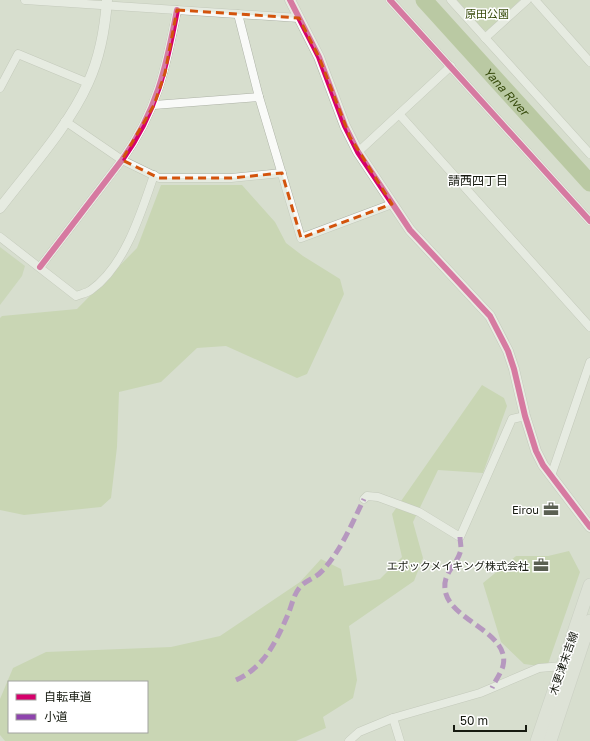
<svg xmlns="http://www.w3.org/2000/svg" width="590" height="741" font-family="'Golos Text','Noto Sans JP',sans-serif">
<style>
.green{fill:#bccea1}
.forest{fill:#b8cc96;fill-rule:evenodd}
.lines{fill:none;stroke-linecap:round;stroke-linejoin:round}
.river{stroke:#98b06f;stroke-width:17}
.minor-casing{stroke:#acb1a5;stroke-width:9}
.tertiary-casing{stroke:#acb1a5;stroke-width:11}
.primary-casing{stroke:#b9bdb5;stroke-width:14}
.minor{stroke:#f9faf8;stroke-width:8}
.tertiary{stroke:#f9faf8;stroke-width:10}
.primary{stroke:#e4e6df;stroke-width:13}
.quiet{stroke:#8e44ad;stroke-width:5;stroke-dasharray:10 5;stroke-linecap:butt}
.cycleway-casing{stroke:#fff;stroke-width:8}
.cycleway{stroke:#d6006c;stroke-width:6}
.marked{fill:none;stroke:#d3530c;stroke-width:3;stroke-dasharray:8 5;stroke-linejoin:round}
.labels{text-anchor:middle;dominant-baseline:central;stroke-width:3;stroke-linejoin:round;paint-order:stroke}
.park-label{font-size:11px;fill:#374b0b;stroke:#fff}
.poi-label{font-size:11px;fill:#161a10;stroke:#fff;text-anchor:end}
.street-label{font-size:11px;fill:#161a10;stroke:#fff}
.water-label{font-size:12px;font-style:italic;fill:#384c0d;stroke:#fff}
.neighbourhood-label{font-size:12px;fill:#161a10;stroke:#fff}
</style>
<rect width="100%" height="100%" fill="#d7dece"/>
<!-- green -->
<g class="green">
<polygon points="457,0 520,0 487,31 483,30"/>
<polygon points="0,247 25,266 22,276 0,305"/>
</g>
<!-- forest -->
<g class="forest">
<polygon points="161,185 242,185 275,222 286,243 303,256 340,279 344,294 307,374 297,378 226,346 197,348 161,382 119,392 117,447 111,498 101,507 24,515 0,510 0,318 2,316 77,309 137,248"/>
<path d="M482 385 504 398 507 406 483 473 438 470 413 522 423 558 414 581 349 626 357 680 353 698 323 717 326 728 296 741H5L0 735V699L13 668 46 652 171 647 220 636 300 582 321 559 341 569 344 586 380 579 402 557 392 514ZM9 682H147V732H9Z"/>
<polygon points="569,551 580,572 547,667 524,664 501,642 483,583 516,556 548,556"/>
</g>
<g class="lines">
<!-- river -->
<path class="river" id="s1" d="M424 0 590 183"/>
<!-- minor casing -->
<g class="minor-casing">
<g id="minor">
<polyline points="25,0 299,18"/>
<polyline points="390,0 590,221"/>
<polyline points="451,0 590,154"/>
<polyline points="535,0 590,62"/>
<polyline points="238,14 259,97 301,238 392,204"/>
<polyline points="485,38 527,0"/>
<polyline points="0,88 18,54 88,83"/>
<polyline points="154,105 259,97"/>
<polyline points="399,114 590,327"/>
<polyline points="65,121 122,160 159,178 231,178 282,173"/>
<polyline points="358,152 451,66"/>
<path d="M0 237 76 296C81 294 87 293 91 290 125 266 141 213 154 175"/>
<path d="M40 267 122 160C157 111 166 68 177 10"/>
<polyline points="551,476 590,362"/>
<polyline points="364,499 367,496 378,497 419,512 460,537 512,419 525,416"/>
<polyline points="393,718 400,741"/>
<polyline points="349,741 359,732 393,718 480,693 539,668 563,666"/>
</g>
</g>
<!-- tertiary casing -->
<g class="tertiary-casing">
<g id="tertiary">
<polyline points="290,0 319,57 345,126 358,152 410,230 490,316 508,351 514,369 525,416 536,451 543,465 590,527"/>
<path d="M0 208C29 170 69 126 88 83 100 57 105 29 107 0"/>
</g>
</g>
<!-- primary casing -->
<g class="primary-casing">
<g id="primary">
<polyline points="537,741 590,585"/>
<polyline points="550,741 590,621"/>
</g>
</g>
<!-- minor -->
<use href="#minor" class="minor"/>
<!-- tertiary -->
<use href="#tertiary" class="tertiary"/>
<!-- primary -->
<use href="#primary" class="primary"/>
<!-- quiet -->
<g class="quiet">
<path d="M460 537C460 540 461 545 461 549 458 566 440 573 446 594 454 621 511 634 503 666 501 673 495 681 492 688"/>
<path d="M236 680C265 667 277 640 289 612 292 604 294 594 300 587 306 580 316 578 322 571 341 551 352 523 364 499"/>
</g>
<!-- cycleway casing -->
<g class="cycleway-casing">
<g id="cycleway">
<polyline points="290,0 319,57 345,126 358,152 410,230 490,316 508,351 514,369 525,416 536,451 543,465 590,527"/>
<polyline points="390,0 590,221"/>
<path d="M40 267 122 160C157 111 166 68 177 10"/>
</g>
</g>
<!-- cycleway -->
<use href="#cycleway" class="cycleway"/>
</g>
<!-- marked area -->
<path d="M0 0H590V741H0ZM177 10 299 18 319 57 350 137 392 204 301 238 282 173 231 178H159L122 160 154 105 165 73Z" fill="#d7dece" fill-opacity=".55" fill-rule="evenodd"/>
<path class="marked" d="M177 10 299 18 319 57 350 137 392 204 301 238 282 173 231 178H159L122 160 154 105 165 73Z"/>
<!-- icons -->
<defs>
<g id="office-bare" transform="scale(1.2)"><path d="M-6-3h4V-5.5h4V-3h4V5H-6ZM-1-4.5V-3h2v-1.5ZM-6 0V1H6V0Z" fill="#5a5f52" stroke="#fff" stroke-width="2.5" paint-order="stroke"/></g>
</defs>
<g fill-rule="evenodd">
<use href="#office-bare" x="551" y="509"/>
<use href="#office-bare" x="541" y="565"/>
</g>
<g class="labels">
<!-- park labels -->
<g class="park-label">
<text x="487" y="13">原田公園</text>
</g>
<!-- poi labels -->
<g class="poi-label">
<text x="539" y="509">Eirou</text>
<text x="529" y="565">エポックメイキング株式会社</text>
</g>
<!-- street labels -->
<g class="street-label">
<text transform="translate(563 663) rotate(-71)">木更津末吉線</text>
</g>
<!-- water labels -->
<g class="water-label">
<text stroke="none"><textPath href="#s1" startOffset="123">Yana River</textPath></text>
</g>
<!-- neighbourhood labels -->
<g class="neighbourhood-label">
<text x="478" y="180">請西四丁目</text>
</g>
</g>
<!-- legend -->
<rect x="8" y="681" width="140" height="52" fill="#ffffff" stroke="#a2a39f"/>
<rect x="16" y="694" width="20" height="6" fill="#d6006c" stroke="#a2a39f"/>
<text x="44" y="701" font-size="12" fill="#161a10">自転車道</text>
<rect x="16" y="714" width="20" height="6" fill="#8e44ad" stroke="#a2a39f"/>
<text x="44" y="721" font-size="12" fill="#161a10">小道</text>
<!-- scale -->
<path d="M454 725v6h72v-6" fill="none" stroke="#161a10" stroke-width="2"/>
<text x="460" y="725" font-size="12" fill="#161a10" stroke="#ffffff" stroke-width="3" paint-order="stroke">50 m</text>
</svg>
